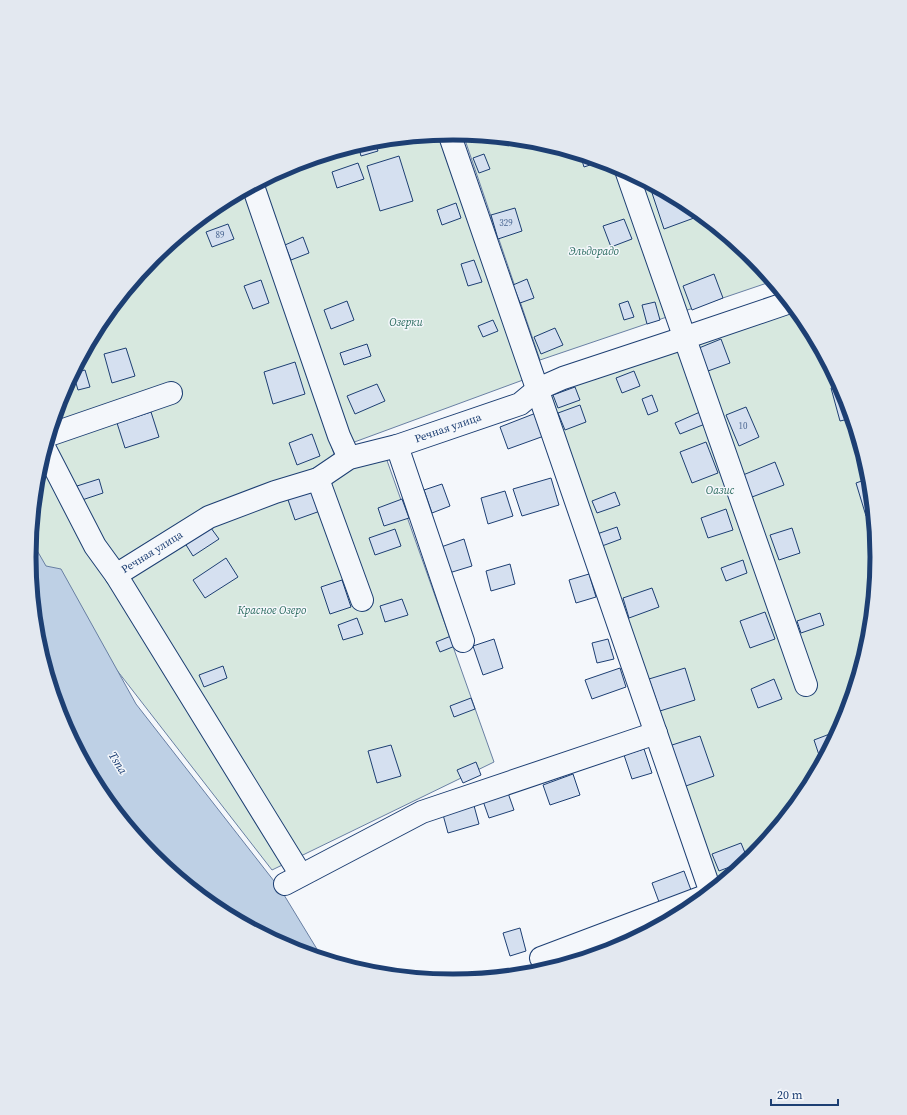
<svg xmlns="http://www.w3.org/2000/svg" width="907" height="1115" font-family="'Source Serif 4',serif">
<style>
.green{fill:#d7e8df;stroke:#687fa3}
.water{fill:#bed0e5;stroke:#687fa3}
.building{fill:#d5e0f0;stroke:#1d3f73}
.lines{fill:none;stroke-linecap:round;stroke-linejoin:round}
.minor-casing{stroke:#1d3f73;stroke-width:24}
.minor{stroke:#f4f7fb;stroke-width:22}
.labels{text-anchor:middle;dominant-baseline:central;stroke-width:3;stroke-linejoin:round;paint-order:stroke}
.number-label{font-size:9px;fill:#4b6792}
.park-label{font-size:11px;font-style:italic;fill:#2c6c60;stroke:#f4f7fb}
.street-label{font-size:11px;fill:#1d3f73;stroke:#f4f7fb}
.water-label{font-size:12px;font-style:italic;fill:#1d3f73;stroke:#f4f7fb}
.rim{fill:none;stroke:#1d3f73;stroke-width:5}
</style>
<rect width="100%" height="100%" fill="#f4f7fb"/>
<!-- green -->
<g class="green">
<polygon points="440,134 523,380 349,444 262,181 291,165 371,141"/>
<polygon points="463,134 537,141 616,165 690,205 754,257 773,281 540,360"/>
<polygon points="246,190 338,466 384,452 494,762 272,870 50,584 30,550 37,474 61,395 101,321 153,257 218,204"/>
<polygon points="797,311 807,322 846,395 870,475 878,558 870,641 846,720 806,794 754,858 734,874 701,881 530,394"/>
<polygon points="622,946 616,950 536,974 465,981"/>
</g>
<!-- water -->
<polygon class="water" points="31,540 46,566 61,569 136,704 281,890 323,959 291,950 217,910 153,858 100,793 61,720 37,640 29,557"/>
<!-- building -->
<g class="building">
<polygon points="371,141 374,141 378,151 361,156 358,145"/>
<polygon points="484,154 490,169 479,173 473,158"/>
<polygon points="580,154 602,161 584,167"/>
<polygon points="399,156 413,201 380,211 367,166"/>
<polygon points="299,163 301,169 276,178 274,174 291,165"/>
<polygon points="358,163 364,179 337,188 332,172"/>
<polygon points="661,190 689,204 694,218 664,229 652,193"/>
<polygon points="456,203 461,218 442,225 437,210"/>
<polygon points="515,208 522,231 498,239 491,215"/>
<polygon points="624,219 632,239 611,247 603,226"/>
<polygon points="228,224 234,239 212,247 206,232"/>
<polygon points="303,237 309,253 291,260 285,245"/>
<polygon points="474,260 482,282 468,286 461,264"/>
<polygon points="714,274 723,298 692,310 683,286"/>
<polygon points="527,279 534,298 520,303 513,285"/>
<polygon points="261,280 269,303 253,309 244,286"/>
<polygon points="347,301 354,320 331,329 324,310"/>
<polygon points="628,301 634,317 624,320 619,304"/>
<polygon points="655,302 660,320 647,324 642,305"/>
<polygon points="493,320 498,331 483,337 478,326"/>
<polygon points="555,328 563,345 541,354 534,337"/>
<polygon points="721,339 730,363 708,371 699,348"/>
<polygon points="367,344 371,356 344,365 340,353"/>
<polygon points="126,348 135,376 112,383 104,354"/>
<polygon points="295,362 305,394 273,404 264,372"/>
<polygon points="85,370 90,387 78,390 73,373"/>
<polygon points="634,371 640,386 622,393 616,378"/>
<polygon points="377,384 385,401 355,414 347,396"/>
<polygon points="840,385 846,395 853,418 840,421 831,388"/>
<polygon points="575,387 580,400 558,408 553,395"/>
<polygon points="652,395 658,411 648,415 642,399"/>
<polygon points="580,405 586,422 565,430 558,413"/>
<polygon points="746,407 759,437 739,446 726,415"/>
<polygon points="151,412 159,437 125,448 117,423"/>
<polygon points="700,412 705,424 680,434 675,423"/>
<polygon points="536,413 544,436 508,449 500,427"/>
<polygon points="312,434 320,456 297,465 289,443"/>
<polygon points="706,442 718,473 692,483 680,452"/>
<polygon points="775,462 784,485 752,497 743,475"/>
<polygon points="551,478 559,505 522,516 513,489"/>
<polygon points="870,478 874,513 866,516 856,483"/>
<polygon points="99,479 103,493 82,500 77,486"/>
<polygon points="314,484 323,510 295,520 286,494"/>
<polygon points="442,484 450,506 432,513 424,490"/>
<polygon points="505,491 513,516 488,524 481,498"/>
<polygon points="615,492 620,505 597,513 592,501"/>
<polygon points="402,499 409,518 384,526 378,508"/>
<polygon points="726,509 733,530 708,538 701,518"/>
<polygon points="208,524 219,539 193,556 183,540"/>
<polygon points="617,527 621,539 602,546 597,534"/>
<polygon points="792,528 800,553 779,560 770,535"/>
<polygon points="395,529 401,546 375,555 369,538"/>
<polygon points="464,539 472,566 449,573 441,547"/>
<polygon points="226,558 238,577 205,598 193,580"/>
<polygon points="743,560 747,573 726,581 721,568"/>
<polygon points="510,564 515,584 491,591 486,571"/>
<polygon points="589,574 596,597 576,603 569,580"/>
<polygon points="342,580 351,607 330,614 321,587"/>
<polygon points="652,588 659,607 629,618 623,598"/>
<polygon points="402,599 408,615 385,622 380,606"/>
<polygon points="765,612 775,639 750,648 740,621"/>
<polygon points="820,613 824,625 801,633 797,621"/>
<polygon points="357,618 363,634 343,640 338,625"/>
<polygon points="451,636 455,646 440,652 436,642"/>
<polygon points="494,639 503,668 483,675 473,646"/>
<polygon points="608,639 614,659 597,663 592,643"/>
<polygon points="223,666 227,678 204,687 199,675"/>
<polygon points="620,668 626,687 592,699 585,680"/>
<polygon points="685,668 695,700 660,711 649,679"/>
<polygon points="774,679 782,699 758,708 751,689"/>
<polygon points="471,698 475,709 454,717 450,706"/>
<polygon points="835,732 836,737 822,764 814,740"/>
<polygon points="700,736 714,776 683,787 669,746"/>
<polygon points="391,745 401,776 377,783 368,751"/>
<polygon points="644,749 652,773 632,779 624,755"/>
<polygon points="476,762 481,775 463,783 457,770"/>
<polygon points="573,774 580,795 550,805 543,785"/>
<polygon points="508,793 514,810 489,818 483,801"/>
<polygon points="473,802 479,824 448,833 442,811"/>
<polygon points="741,843 748,860 719,871 712,854"/>
<polygon points="684,871 691,890 659,902 652,883"/>
<polygon points="520,928 526,951 510,956 503,933"/>
<polygon points="650,928 651,931 628,943 626,936"/>
<polygon points="535,967 537,974 520,975 519,971"/>
</g>
<g class="lines">
<!-- minor casing -->
<g class="minor-casing">
<g id="minor">
<polyline points="449,133 711,893"/>
<polyline points="626,170 806,685"/>
<polyline points="253,186 339,436 349,458"/>
<polyline points="49,435 171,393"/>
<polyline points="397,446 463,641"/>
<polyline points="45,449 95,546 116,575 301,875"/>
<polyline points="318,479 362,600"/>
<polyline points="116,575 209,517 275,492 318,479 349,458 397,446 520,404 538,389 563,378 684,338 790,302"/>
<polyline points="285,884 422,812 656,733"/>
<polyline points="541,958 708,895"/>
</g>
</g>
<!-- minor -->
<use href="#minor" class="minor"/>
</g>
<g class="labels">
<!-- number labels -->
<g class="number-label">
<text x="506" y="223">329</text>
<text x="220" y="235">89</text>
<text x="743" y="426">10</text>
</g>
<!-- park labels -->
<g class="park-label">
<text x="594" y="251">Эльдорадо</text>
<text x="406" y="322">Озерки</text>
<text x="720" y="490">Оазис</text>
<text x="272" y="610">Красное Озеро</text>
</g>
<!-- street labels -->
<g class="street-label">
<text transform="translate(448 428) rotate(-19)">Речная улица</text>
<text transform="translate(152 552) rotate(-32)">Речная улица</text>
</g>
<!-- water labels -->
<g class="water-label">
<text transform="translate(118 763) rotate(58)">Tsna</text>
</g>
</g>
<!-- crop -->
<path d="M0 0H907V1115H0ZM36 557a417 417 0 1 1 834 0a417 417 0 1 1-834 0Z" fill="#e3e8f0" fill-rule="evenodd"/>
<path class="rim" d="M36 557a417 417 0 1 1 834 0a417 417 0 1 1-834 0Z"/>
<!-- scale -->
<path d="M771 1099v6h67v-6" fill="none" stroke="#1d3f73" stroke-width="2"/>
<text x="777" y="1099" font-size="12" fill="#1d3f73" stroke="#f4f7fb" stroke-width="3" paint-order="stroke">20 m</text>
</svg>
